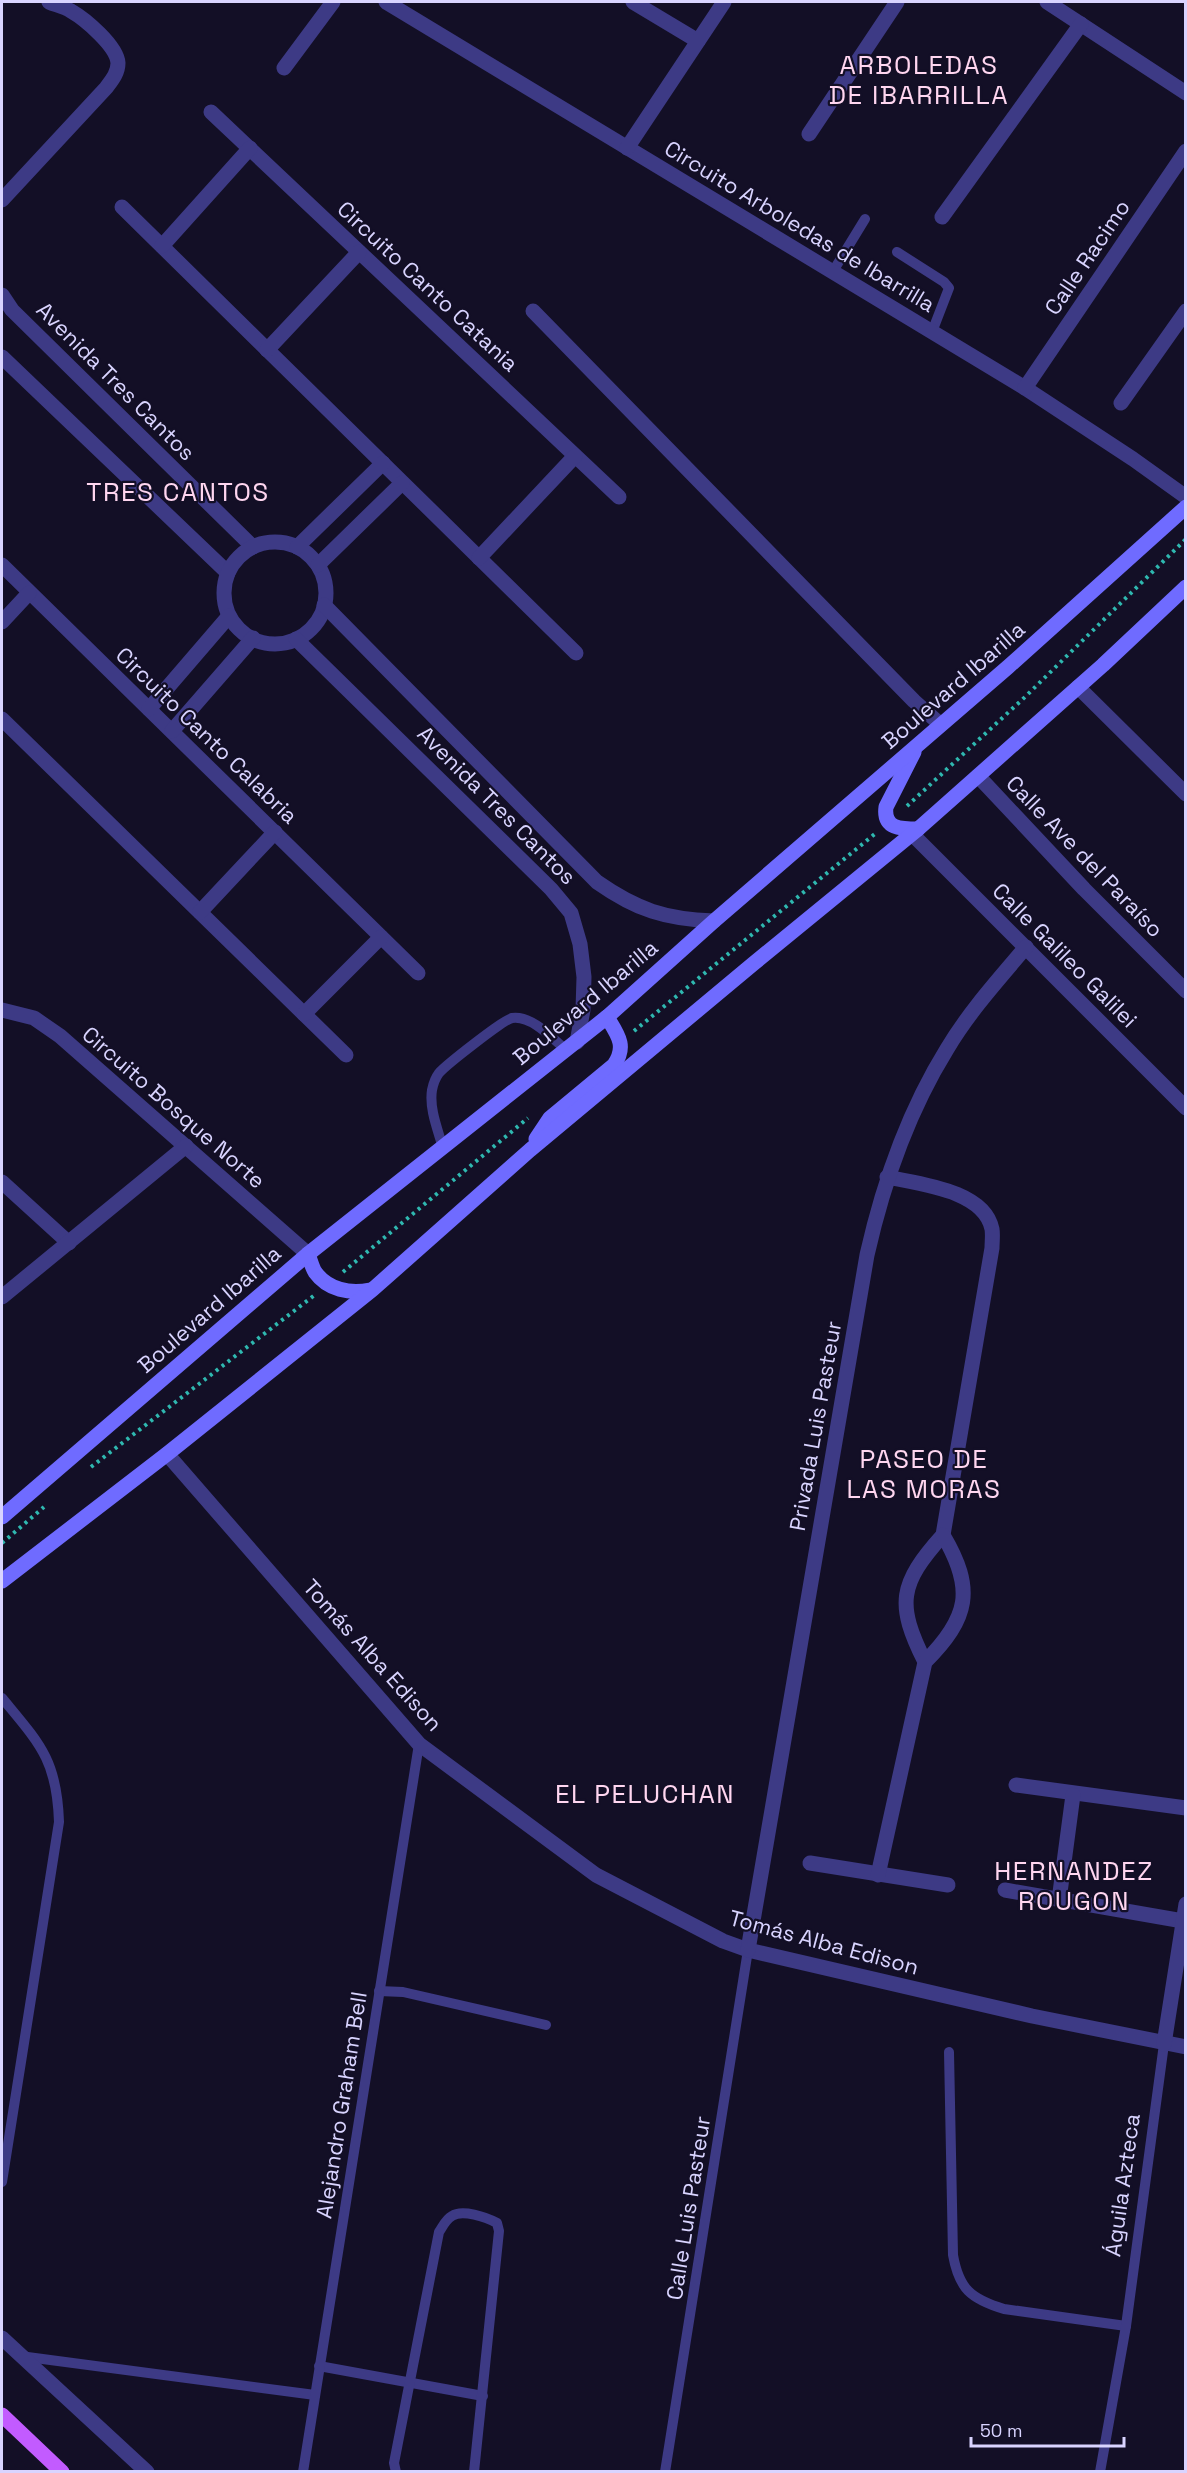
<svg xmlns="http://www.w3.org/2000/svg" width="1187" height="2473" font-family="'Space Grotesk',sans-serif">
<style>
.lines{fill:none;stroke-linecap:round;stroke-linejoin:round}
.path{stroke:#2fb8b0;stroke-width:4;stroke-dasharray:3 4.5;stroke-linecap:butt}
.service{stroke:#3d3a85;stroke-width:10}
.minor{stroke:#3d3a85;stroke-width:15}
.tertiary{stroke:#3d3a85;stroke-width:15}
.secondary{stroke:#6f6bff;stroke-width:15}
.primary{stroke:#c25bff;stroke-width:15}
.labels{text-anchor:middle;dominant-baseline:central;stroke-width:4.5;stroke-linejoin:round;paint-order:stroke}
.street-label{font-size:22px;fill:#d9d4ff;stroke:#130f26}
.quarter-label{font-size:26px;letter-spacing:1.5px;fill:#ffd6f0;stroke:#130f26}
</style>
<rect width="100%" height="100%" fill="#130f26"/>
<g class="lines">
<!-- path -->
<g class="path">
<polyline points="907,806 1025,697 1186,539"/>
<polyline points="634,1031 876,833"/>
<polyline points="343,1272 528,1118"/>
<polyline points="91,1467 316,1294"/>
<polyline points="2,1543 44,1507"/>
</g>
<!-- service -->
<g class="service">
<polyline points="897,252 944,282 949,288 932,332"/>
<polyline points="832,273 865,219"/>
<path d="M443 1148C438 1130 429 1109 432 1090 433 1085 436 1077 439 1073 446 1065 503 1020 512 1018 532 1015 553 1039 566 1050"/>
<path d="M2 1698C40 1744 57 1760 59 1822L2 2182"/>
<polyline points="379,1991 403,1992 546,2025"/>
<path d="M949 2052 953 2255C959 2289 971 2299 1004 2309L1126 2326"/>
<polyline points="20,2356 315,2395"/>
<polyline points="319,2366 483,2396"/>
<polyline points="303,2472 419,1744"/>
<path d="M396 2472 394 2463 439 2232C443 2226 446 2219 452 2216 462 2209 486 2217 497 2223L499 2231 474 2472"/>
<polyline points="665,2472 748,1950"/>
<polyline points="1100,2472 1126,2326 1164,2044"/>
</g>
<!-- minor -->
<g class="minor">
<polyline points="386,2 1025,388 1133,459 1186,497"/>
<polyline points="633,2 698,41"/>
<polyline points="1047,2 1186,93"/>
<polyline points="284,68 333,2"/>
<polyline points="211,112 619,497"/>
<polyline points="809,134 897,2"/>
<polyline points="627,148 724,2"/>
<path d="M2 200 106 88C112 80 118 73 118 63 117 46 85 19 71 11 65 7 56 5 49 2"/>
<polyline points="122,207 576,653"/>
<polyline points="942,217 1081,24"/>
<polyline points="162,246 250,148"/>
<polyline points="2,295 12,310 253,547"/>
<polyline points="533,311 914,701 940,724"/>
<polyline points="267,350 359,252"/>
<polyline points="2,357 228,573"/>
<polyline points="1025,388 1186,151"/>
<polyline points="1121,403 1186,311"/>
<circle cx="275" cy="593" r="51"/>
<polyline points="297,547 383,463"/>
<polyline points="479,558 575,456"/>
<polyline points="2,565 418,973"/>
<polyline points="318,565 402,483"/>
<path d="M324 605 597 882C637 910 665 919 714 921"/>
<polyline points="2,622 29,593"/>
<polyline points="296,639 551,889 571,913 580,944 584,977 583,1010 577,1042"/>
<polyline points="1078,687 1186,794"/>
<polyline points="149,709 229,616"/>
<polyline points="2,719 346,1055"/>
<polyline points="172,731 253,638"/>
<polyline points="978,776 1084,889 1186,991"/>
<polyline points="912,834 1186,1108"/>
<polyline points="200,912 275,832"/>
<polyline points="2,1010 34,1018 60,1036 308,1254"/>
<polyline points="304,1014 381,937"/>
<path d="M887 1177C919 1184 984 1190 992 1229 993 1235 992 1242 992 1248L943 1535C899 1584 896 1604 925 1662"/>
<polyline points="2,1182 69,1243"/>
<polyline points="2,1297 186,1146"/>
<polyline points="167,1454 419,1744 596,1875 723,1941 748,1950 1032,2016 1186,2047"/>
<polyline points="1016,1785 1186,1808"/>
<polyline points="810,1863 948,1885"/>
<path d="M878 1875 925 1662C969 1618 975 1589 943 1535"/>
<polyline points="1005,1890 1183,1921"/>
<polyline points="1059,1900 1073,1795"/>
<path d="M748 1950 867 1255C883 1184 908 1112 947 1049 969 1012 998 980 1026 947"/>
<polyline points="1164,2044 1186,1904"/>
</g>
<!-- tertiary -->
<polyline class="tertiary" points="2,2338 147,2472"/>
<!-- secondary -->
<g class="secondary">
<path d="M914 752 886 807C883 829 901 829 918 829"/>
<path d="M536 1139 550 1118 614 1065C627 1046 618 1035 607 1017"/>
<path d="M308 1254C310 1259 312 1267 315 1272 328 1290 350 1294 370 1290"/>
<polyline points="2,1517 308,1254 607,1017 714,921 1008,667 1186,507"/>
<polyline points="2,1581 167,1454 372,1290 530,1150 753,964 918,829 1103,665 1186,587"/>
</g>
<!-- primary -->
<polyline class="primary" points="2,2415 62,2472"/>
</g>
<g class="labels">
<!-- street labels -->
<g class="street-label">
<text transform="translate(800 226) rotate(31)">Circuito Arboledas de Ibarrilla</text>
<text transform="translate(1087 257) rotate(-56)">Calle Racimo</text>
<text transform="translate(428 286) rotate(43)">Circuito Canto Catania</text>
<text transform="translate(116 381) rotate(45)">Avenida Tres Cantos</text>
<text transform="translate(953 685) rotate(-41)">Boulevard Ibarilla</text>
<text transform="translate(207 735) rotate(44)">Circuito Canto Calabria</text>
<text transform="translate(497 805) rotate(45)">Avenida Tres Cantos</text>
<text transform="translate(1085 856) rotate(46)">Calle Ave del Paraíso</text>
<text transform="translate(1065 955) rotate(45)">Calle Galileo Galilei</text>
<text transform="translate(585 1002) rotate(-40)">Boulevard Ibarilla</text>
<text transform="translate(174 1107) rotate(41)">Circuito Bosque Norte</text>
<text transform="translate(209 1309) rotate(-41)">Boulevard Ibarilla</text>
<text transform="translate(815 1426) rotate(-80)">Privada Luis Pasteur</text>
<text transform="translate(373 1655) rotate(48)">Tomás Alba Edison</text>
<text transform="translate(824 1942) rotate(15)">Tomás Alba Edison</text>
<text transform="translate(341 2105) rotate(-81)">Alejandro Graham Bell</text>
<text transform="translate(1122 2185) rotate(-82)">Águila Azteca</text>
<text transform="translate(688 2208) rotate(-81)">Calle Luis Pasteur</text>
</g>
<!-- quarter labels -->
<g class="quarter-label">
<text x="919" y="65">ARBOLEDAS<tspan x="919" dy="30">DE IBARRILLA</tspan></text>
<text x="178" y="492">TRES CANTOS</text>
<text x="924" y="1459">PASEO DE<tspan x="924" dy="30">LAS MORAS</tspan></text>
<text x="645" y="1794">EL PELUCHAN</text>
<text x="1074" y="1871">HERNANDEZ<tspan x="1074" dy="30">ROUGON</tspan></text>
</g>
</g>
<!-- border -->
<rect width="1187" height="2473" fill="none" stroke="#d9d4ff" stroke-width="6"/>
<!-- scale -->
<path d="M971 2437v9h153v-9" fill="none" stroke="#d9d4ff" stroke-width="3"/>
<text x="980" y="2437" font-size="18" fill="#d9d4ff" stroke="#130f26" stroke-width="4.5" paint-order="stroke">50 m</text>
</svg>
